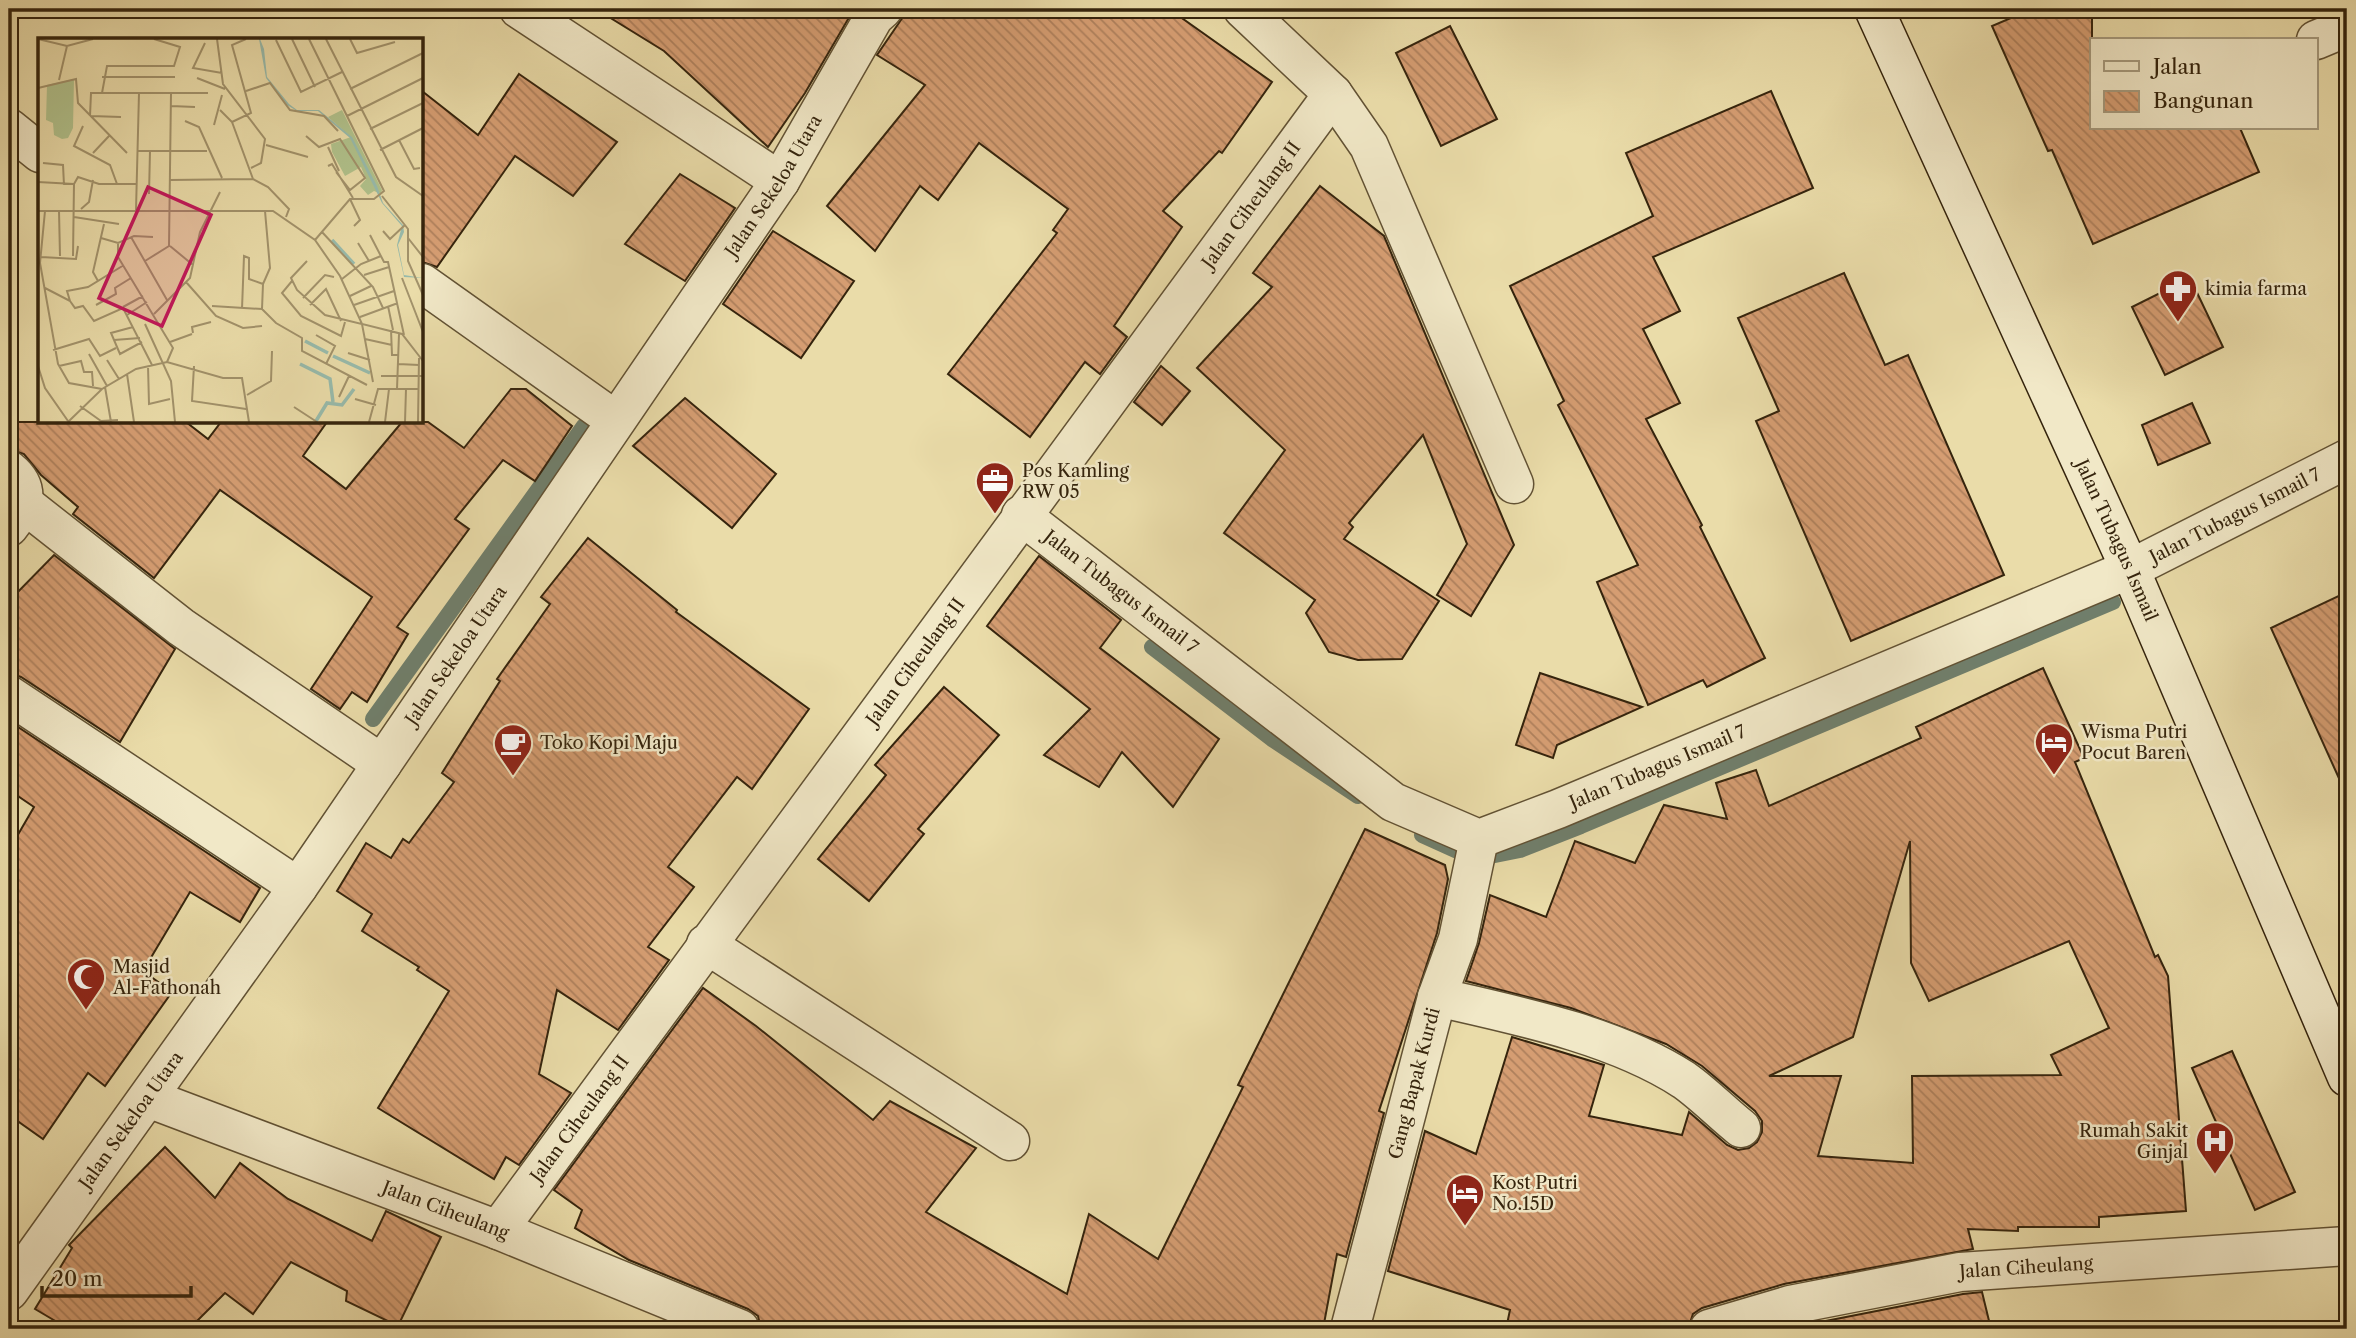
<svg xmlns="http://www.w3.org/2000/svg" width="2356" height="1338" font-family="'Libre Caslon Text',serif">
<style>
.lines{fill:none;stroke-linecap:round;stroke-linejoin:round}
.stream{stroke:#707f6c;stroke-width:16}
.building{fill:url(#building-back-hatch);stroke:#35240d;stroke-width:2;fill-rule:evenodd}
.street-casing{stroke:#625234;stroke-width:41}
.secondary-casing{stroke:#35240d;stroke-width:41}
.street{stroke:#f1e8c7;stroke-width:38}
.secondary{stroke:#f1e8c7;stroke-width:38}
.labels{text-anchor:middle;dominant-baseline:central;stroke-width:5;stroke-linejoin:round;paint-order:stroke}
.street-label{font-size:18px;fill:#35240d;stroke:#f1e8c7}
.poi-label{font-size:18px;fill:#35240d;stroke:#f1e8c7;text-anchor:start}
.inset-river{fill:none;stroke:#98bbac;stroke-width:3.5}
.inset-road{fill:none;stroke:#a2926b;stroke-width:2}
.view{fill:#c2185b;fill-opacity:0.15;stroke:#c2185b;stroke-width:3.5}
.inset-edge{fill:none;stroke:#35240d;stroke-width:3.5}
</style>
<defs>
<pattern id="building-back-hatch" width="6" height="6" patternUnits="userSpaceOnUse" patternTransform="scale(1.75)"><rect width="6" height="6" fill="#d59d72"/><path d="M-1 5l2 2M0 0l6 6M5-1l2 2" fill="none" stroke="#ae805c"/></pattern>
</defs>
<rect width="100%" height="100%" fill="#eadca9"/>
<filter id="stains"><feTurbulence type="fractalNoise" baseFrequency=".00286" numOctaves="4"/><feColorMatrix values="0 0 0 0 .2 0 0 0 0 .09 0 0 0 0 .02 0 0 0 .5 -.17"/></filter>
<radialGradient id="worn" r=".72"><stop offset=".6" stop-color="#630" stop-opacity="0"/><stop offset="1" stop-color="#630" stop-opacity=".3"/></radialGradient>
<g class="lines">
<!-- stream -->
<g class="stream">
<polyline points="1152,647 1272,739 1358,796"/>
<polyline points="373,719 584,426"/>
<polyline points="1422,835 1464,854"/>
<polyline points="1485,857 1520,850 1581,826 2113,602"/>
</g>
</g>
<!-- building -->
<g class="building">
<polygon points="596,9 854,9 805,93 768,147 664,51"/>
<polygon points="904,9 1169,9 1272,82 1222,153 1219,151 1163,211 1182,227 1114,326 1127,337 1100,374 1085,362 1030,437 948,374 1057,233 1053,230 1068,209 979,143 938,200 920,186 875,251 827,206 925,85 877,55 903,17"/>
<polygon points="2032,9 2092,9 2092,128 2240,128 2259,172 2093,244 2052,150 2048,151 1992,26"/>
<polygon points="1450,26 1497,119 1441,146 1396,53"/>
<polygon points="519,74 617,142 573,196 515,156 437,267 422,262 422,91 478,135"/>
<polygon points="1771,91 1813,188 1653,257 1680,311 1643,329 1680,403 1646,419 1702,525 1700,527 1765,658 1707,687 1703,680 1648,705 1597,582 1638,565 1558,405 1564,401 1510,286 1653,216 1626,153"/>
<polygon points="680,174 735,208 685,281 625,244"/>
<polygon points="1320,186 1384,236 1514,545 1471,616 1437,595 1467,544 1423,435 1349,523 1353,527 1344,539 1439,601 1402,659 1358,660 1329,652 1306,613 1315,600 1224,533 1285,450 1197,368 1272,287 1253,273"/>
<polygon points="773,231 854,281 801,358 723,304"/>
<polygon points="1844,273 1885,365 1908,355 2004,575 1851,641 1756,421 1779,411 1738,318"/>
<polygon points="2190,278 2223,347 2165,375 2132,307"/>
<polygon points="1161,366 1190,391 1162,425 1134,402"/>
<polygon points="511,389 526,389 572,426 535,481 503,460 455,519 469,529 397,627 408,634 367,702 352,692 340,709 311,689 372,597 220,490 154,578 73,514 78,507 41,475 24,454 9,449 9,422 186,422 208,439 221,422 327,422 303,456 346,489 402,422 428,422 464,448"/>
<polygon points="685,398 776,474 732,528 633,446"/>
<polygon points="2192,403 2210,443 2158,465 2142,425"/>
<polygon points="588,538 677,610 676,612 809,709 752,789 737,777 668,867 694,887 648,947 669,960 618,1030 557,990 539,1074 571,1093 519,1165 506,1157 494,1179 378,1108 449,991 417,970 419,967 362,931 372,914 337,891 366,843 391,858 403,839 409,843 454,782 442,773 500,681 497,679 550,604 541,597"/>
<polygon points="54,555 175,649 120,742 21,677 9,673 9,601"/>
<polygon points="1039,556 1121,620 1100,648 1219,739 1173,807 1122,752 1099,787 1044,755 1090,709 987,626"/>
<polygon points="2347,592 2347,796 2271,628"/>
<path d="M2043 668 2084 758 2075 762 2155 957 2158 955 2168 976 2186 1211 2099 1217V1227H2018V1231L1968 1229 1973 1249 1784 1284 1702 1308 1693 1314 1688 1329H1506L1510 1310 1388 1271 1425 1131 1476 1154 1512 1037 1604 1065 1589 1116 1682 1135 1689 1112 1727 1145 1738 1150 1749 1148 1757 1142 1762 1132V1121L1755 1111 1702 1066 1666 1044 1571 1008 1466 981 1479 943 1490 895 1546 917 1575 841 1635 863 1664 805 1727 819 1716 783 1756 770 1769 806 1921 738 1916 727ZM1910 841 1911 963 1929 1001 2069 941 2109 1028 2051 1055 2061 1075 1912 1076 1913 1163 1818 1156 1841 1076H1769L1853 1037Z"/>
<polygon points="1540,673 1642,707 1557,745 1553,758 1516,745"/>
<polygon points="944,687 999,735 918,829 924,834 869,901 818,859 886,775 875,765"/>
<polygon points="9,721 260,888 240,922 190,892 143,971 172,992 105,1086 88,1073 43,1139 9,1115 9,850 34,807 9,790"/>
<polygon points="1365,829 1445,865 1448,879 1437,933 1379,1111 1384,1113 1346,1257 1337,1254 1323,1329 761,1329 758,1316 748,1309 629,1260 575,1228 582,1210 554,1190 703,988 756,1026 873,1120 890,1101 976,1148 926,1212 1067,1294 1089,1214 1158,1259 1243,1087 1238,1085"/>
<polygon points="2232,1051 2295,1192 2255,1210 2192,1068"/>
<polygon points="165,1147 215,1198 240,1163 288,1199 372,1241 386,1211 441,1237 398,1326 346,1301 347,1291 291,1262 253,1314 225,1293 189,1329 69,1329 35,1309 72,1248 69,1245"/>
<polygon points="1982,1292 1991,1329 1785,1329 1963,1294"/>
</g>
<g class="lines">
<!-- street casing -->
<g class="street-casing">
<g id="street">
<polyline points="519,9 780,181"/>
<polyline points="1243,9 1333,94 1369,146 1514,484"/>
<polyline points="2316,40 2347,27"/>
<polyline points="9,128 40,153"/>
<polyline points="422,283 615,420"/>
<path d="M9 470C31 488 25 507 9 527"/>
<polyline points="23,503 181,627 382,764"/>
<path id="s1" d="M1021 515 1393 802 1479 839 1558 809 2130 569 2347 459"/>
<polyline points="9,695 298,887"/>
<polyline points="706,944 1010,1141"/>
<path d="M1437 997C1516 1015 1615 1035 1684 1080 1704 1094 1722 1113 1741 1128"/>
<path id="s2" d="M148 1098 498 1230 740 1329"/>
<path id="s3" d="M498 1230 1333 94"/>
<path id="s4" d="M9 1291 298 887 780 181 874 17 883 9"/>
<path id="s5" d="M1350 1329 1437 997 1458 939 1479 839"/>
<path id="s6" d="M1709 1329 1790 1305 1960 1272 2347 1246"/>
</g>
</g>
<!-- secondary casing -->
<g class="secondary-casing">
<g id="secondary">
<path id="s7" d="M1874 9 2130 569 2347 1077"/>
</g>
</g>
<!-- street -->
<use href="#street" class="street"/>
<!-- secondary -->
<use href="#secondary" class="secondary"/>
</g>
<!-- icons -->
<defs>
<g id="pharmacy-pin" transform="scale(2.0125)"><path d="M0 17L-7.5 6A9.5 9.5 0 1 1 7.5 6Z" fill="#8f2418" stroke="#f1e8c7"/><path d="M-2-6h4v4h4v4h-4v4h-4v-4h-4v-4h4Z" fill="#fff"/></g>
<g id="office-pin" transform="scale(2.0125)"><path d="M0 17L-7.5 6A9.5 9.5 0 1 1 7.5 6Z" fill="#8f2418" stroke="#f1e8c7"/><path d="M-6-3h4V-5.5h4V-3h4V5H-6ZM-1-4.5V-3h2v-1.5ZM-6 0V1H6V0Z" fill="#fff"/></g>
<g id="hotel-pin" transform="scale(2.0125)"><path d="M0 17L-7.5 6A9.5 9.5 0 1 1 7.5 6Z" fill="#8f2418" stroke="#f1e8c7"/><path d="M-6-4.5h1.5V1H6V5H4.5V3h-9V5H-6ZM-4 0a1.8 1.8 0 1 1 3.6 0ZM.5 0V-2.5h3Q6-2.5 6 0Z" fill="#fff"/></g>
<g id="cafe-pin" transform="scale(2.0125)"><path d="M0 17L-7.5 6A9.5 9.5 0 1 1 7.5 6Z" fill="#8f2418" stroke="#f1e8c7"/><path d="M-5.5-4.5H6V0H3Q3 3.5 0 3.5H-2.5Q-5.5 3.5-5.5 0ZM3-3.2v2h1.7v-2ZM-6 4.5H4V6H-6Z" fill="#fff"/></g>
<g id="mosque-pin" transform="scale(2.0125)"><path d="M0 17L-7.5 6A9.5 9.5 0 1 1 7.5 6Z" fill="#8f2418" stroke="#f1e8c7"/><path d="M3.5-4.9A6 6 0 1 0 3.5 4.9A5 5 0 1 1 3.5-4.9Z" fill="#fff"/></g>
<g id="hospital-pin" transform="scale(2.0125)"><path d="M0 17L-7.5 6A9.5 9.5 0 1 1 7.5 6Z" fill="#8f2418" stroke="#f1e8c7"/><path d="M-5-5h3v3.5h4V-5h3V5h-3V1.5h-4V5h-3Z" fill="#fff"/></g>
</defs>
<g fill-rule="evenodd">
<use href="#pharmacy-pin" x="2178" y="289"/>
<use href="#office-pin" x="995" y="481"/>
<use href="#hotel-pin" x="2054" y="742"/>
<use href="#cafe-pin" x="513" y="743"/>
<use href="#mosque-pin" x="86" y="977"/>
<use href="#hospital-pin" x="2215" y="1141"/>
<use href="#hotel-pin" x="1465" y="1193"/>
</g>
<g class="labels">
<!-- street labels -->
<g class="street-label">
<text stroke="none"><textPath href="#s4" startOffset="1344">Jalan Sekeloa Utara</textPath></text>
<text stroke="none"><textPath href="#s3" startOffset="1272">Jalan Ciheulang II</textPath></text>
<text stroke="none"><textPath href="#s1" startOffset="1386">Jalan Tubagus Ismail 7</textPath></text>
<text stroke="none"><textPath href="#s7" startOffset="584">Jalan Tubagus Ismail</textPath></text>
<text stroke="none"><textPath href="#s1" startOffset="126">Jalan Tubagus Ismail 7</textPath></text>
<text stroke="none"><textPath href="#s4" startOffset="777">Jalan Sekeloa Utara</textPath></text>
<text stroke="none"><textPath href="#s3" startOffset="705">Jalan Ciheulang II</textPath></text>
<text stroke="none"><textPath href="#s1" startOffset="756">Jalan Tubagus Ismail 7</textPath></text>
<text stroke="none"><textPath href="#s5" startOffset="254">Gang Bapak Kurdi</textPath></text>
<text stroke="none"><textPath href="#s3" startOffset="138">Jalan Ciheulang II</textPath></text>
<text stroke="none"><textPath href="#s4" startOffset="210">Jalan Sekeloa Utara</textPath></text>
<text stroke="none"><textPath href="#s2" startOffset="318">Jalan Ciheulang</textPath></text>
<text stroke="none"><textPath href="#s6" startOffset="324">Jalan Ciheulang</textPath></text>
</g>
<!-- poi labels -->
<g class="poi-label">
<text x="2205" y="289">kimia farma</text>
<text x="1022" y="471">Pos Kamling<tspan x="1022" dy="21">RW 05</tspan></text>
<text x="2081" y="732">Wisma Putri<tspan x="2081" dy="21">Pocut Baren</tspan></text>
<text x="540" y="743">Toko Kopi Maju</text>
<text x="113" y="967">Masjid<tspan x="113" dy="21">Al-Fathonah</tspan></text>
<text x="2188" y="1131" text-anchor="end">Rumah Sakit<tspan x="2188" dy="21">Ginjal</tspan></text>
<text x="1492" y="1183">Kost Putri<tspan x="1492" dy="21">No.15D</tspan></text>
</g>
</g>
<!-- overview -->
<g transform="translate(38 38)">
<rect width="385" height="385" fill="#eadca9"/>
<path d="M36 41 35 90 30 100 24 101 16 97 15 85 8 82 9 47Z" fill="#b1c28c"/>
<path d="M304 72 344 152 343 156 336 153 330 157 322 148 328 141 323 129 307 138 294 114 293 106 313 99 290 79Z" fill="#b1c28c"/>
<path d="M221 1H222L226 11 229 39 251 66 259 72H281L314 99 339 148 345 165 365 187 366 194 360 207 366 237 385 240 366 239 359 207 364 188 344 165 312 100 280 73H259L249 67 228 40Z" fill="#98bbac"/>
<path class="inset-river" d="M294 202 316 226M267 303 290 315M295 318 332 335M262 326 292 341 295 364M278 383 289 365 304 367 316 351"/>
<path class="inset-road" d="M0 1 29 8 55 1M179 1 185 46 227 101 223 125 213 130M254 1 277 49M271 1 346 153 336 161H312L277 202M288 1 358 139 385 158M312 1 319 15 357 4M238 2 263 54 304 34M167 5 155 30 184 35M64 39H137M159 40 187 51M21 42 29 8M0 50 38 41 40 65 89 115M312 51 385 15M208 53 232 45 252 72 286 78 300 93M64 55 69 28H136L142 9 116 1M101 55H170M133 68 157 69M182 72 194 84 215 141M52 78 53 55H101L98 172M53 78 83 79M309 78 385 40M147 83 161 89 184 140M194 84 213 75 194 7 208 1M176 87 184 57M45 88 36 108 72 127 79 146M332 91 385 65M268 98 281 109 302 101 327 140 312 152 298 134M361 102 376 131 382 130M228 107 270 119M290 109 301 133M342 112 385 90M99 113H169M55 115 71 98M5 125 25 127 26 147M290 128 294 126 315 160M132 142 215 141 230 149 251 171 248 179M0 144 36 146M111 156 112 113M344 158 370 191V223L385 257M312 161 322 182 316 188M43 171 51 164 55 142M0 173H235L277 202 302 238 324 286 364 296 385 323M7 173 2 225 20 326 31 345 64 351M21 173 22 218M36 179 81 186M345 193 352 201 367 187M284 194 335 249 345 270M332 197 346 224H350L366 297M93 199 129 262M63 200 80 205 96 198 115 199M370 200 385 219M80 205V219L135 310 129 324M320 205 331 223M132 208 155 227M35 218 36 146 40 139 61 146H99M3 219 38 221 40 208M107 223 131 208 133 55M269 223 253 240 259 252 287 277 324 286 335 344M326 237 351 229M364 240 385 294M304 241 323 226 343 218M60 243 55 234 66 186M254 243 244 255 263 278 303 298 307 284M148 244 178 278 205 290 224 288M7 250 32 263 29 253 50 249 86 227M312 258 333 248M265 260 287 237 296 239M32 263 37 270 45 268 56 283 85 270 114 327M58 267 78 256 77 250 93 240M272 267 288 251 303 283M316 267 356 253M174 268 224 271M350 268 355 292M85 269 105 258M204 271 206 218 211 220V241L225 246M224 271 238 285 264 300V313L329 347M224 271 225 246 232 230 227 173M116 276 152 240 162 194 182 154M89 277 109 264M322 279 360 265M107 286 133 343 137 384M95 289 73 295 82 316 104 304M353 292 354 317H360M155 295 154 289 173 284M278 297 297 308 288 326M327 301 354 307M76 302 102 300M132 304 154 296M15 312 51 301 62 318 78 310M310 315 332 322M51 316 69 348M69 322 81 341M360 326 381 327M0 328 7 350 30 383M21 328 43 323 46 334H54L55 348M110 328 111 366 132 361M156 328 154 363 208 371M89 336 96 384M343 338H385M67 349 73 384M359 351 361 296M209 357 233 343 234 313M301 359 311 338M317 361 338 367M42 368 63 383 80 382M256 369 279 384M30 384 64 351 98 331 129 324 185 340H204L211 384M331 384 340 351H381M347 384 351 351M367 384 368 351M380 384 381 320"/>
<path class="view" d="M110 149 173 177 124 288 61 260Z"/>
<rect width="385" height="385" class="inset-edge"/>
</g>
<!-- margin -->
<rect width="2356" height="1338" fill="none" stroke="#eadca9" stroke-width="35"/>
<rect x="10" y="10" width="2335" height="1317" fill="none" stroke="#35240d" stroke-width="3.5"/>
<rect x="18" y="18" width="2321" height="1303" fill="none" stroke="#35240d" stroke-width="2"/>
<!-- legend -->
<rect x="2090" y="38" width="228" height="91" fill="#f1e8c7" stroke="#a69a7d" stroke-width="2"/>
<rect x="2104" y="61" width="35" height="10" fill="#f1e8c7" stroke="#a69a7d" stroke-width="2"/>
<text x="2153" y="74" font-size="21" fill="#35240d">Jalan</text>
<rect x="2104" y="91" width="35" height="21" fill="url(#building-back-hatch)" stroke="#a69a7d" stroke-width="2"/>
<text x="2153" y="108" font-size="21" fill="#35240d">Bangunan</text>
<!-- scale -->
<path d="M42 1286v10h149v-10" fill="none" stroke="#35240d" stroke-width="3.5"/>
<text x="52" y="1286" font-size="21" fill="#35240d" stroke="#f1e8c7" stroke-width="5" paint-order="stroke">20 m</text>
<rect width="100%" height="100%" filter="url(#stains)"/>
<rect width="100%" height="100%" fill="url(#worn)"/>
</svg>
